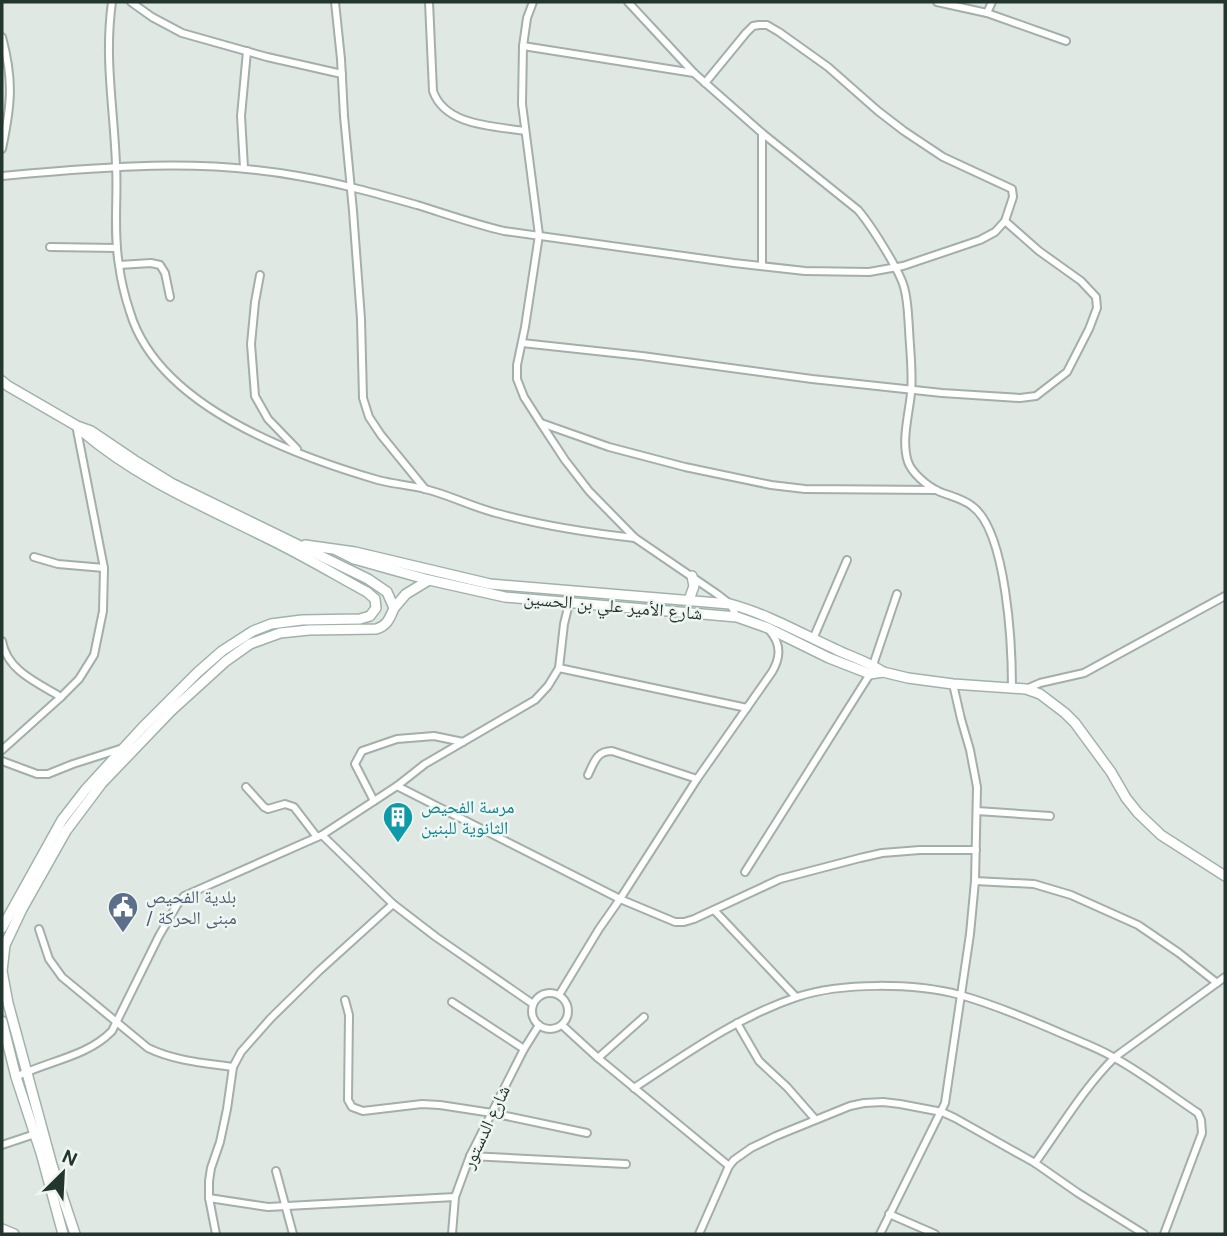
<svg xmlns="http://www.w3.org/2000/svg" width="1227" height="1236" font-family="'DM Sans','Noto Naskh Arabic',sans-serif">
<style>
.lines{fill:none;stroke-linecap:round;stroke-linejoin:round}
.street-casing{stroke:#a3afa9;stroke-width:10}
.secondary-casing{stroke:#a0b3a9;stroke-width:12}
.street{stroke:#fff;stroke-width:6}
.secondary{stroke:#fff;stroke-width:9}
.labels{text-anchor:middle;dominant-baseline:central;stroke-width:5;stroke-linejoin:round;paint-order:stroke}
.street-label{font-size:18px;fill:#23362e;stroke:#eff6f2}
.culture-label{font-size:18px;fill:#0d838f;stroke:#eff6f2;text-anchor:start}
.service-label{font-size:18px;fill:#4e5e75;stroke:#eff6f2;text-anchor:start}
</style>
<rect width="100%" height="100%" fill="#dfe8e3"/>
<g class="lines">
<!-- street casing -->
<g class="street-casing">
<g id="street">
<path d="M112 2C104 59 114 108 116 165 118 198 113 232 119 265 121 281 125 297 130 312 158 406 292 455 378 480 393 484 409 485 425 489 450 495 474 508 500 514 544 526 590 533 635 538"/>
<polyline points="131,2 152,17 182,33 267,57 342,74"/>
<polyline points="335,2 341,59 344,116 353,211 361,319 363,398 369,417 381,435 425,489"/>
<path d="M429 2 433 91C445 126 494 126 525 131"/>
<polyline points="533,2 527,18 523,46 522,104 539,235 525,327 517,365 517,379 524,397 540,422 565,460 589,491 635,538 717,594 730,604 737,617"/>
<path d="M628 2 694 73 762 133 858 210C870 224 899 269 904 287 908 301 908 315 909 329 910 351 913 372 911 393 909 414 901 441 908 462 912 473 927 486 938 491 949 496 962 498 972 506 1007 531 1012 647 1012 688"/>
<polyline points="937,2 987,13 1066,41"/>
<polyline points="987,13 992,2"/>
<path d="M2 37C14 81 11 106 2 149"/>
<polyline points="523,46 694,73"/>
<polyline points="244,168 241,116 247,51"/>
<path d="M2 176C102 167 199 158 298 176 339 183 378 194 417 205 446 214 474 224 504 231L734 263 805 271 869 272 903 266 980 240 995 232 1005 221 1013 197 1012 189 943 157 904 131 878 111 828 67 779 32 767 25H759L753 26 746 33 705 83"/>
<polyline points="50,247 117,248"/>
<polyline points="119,265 151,263 160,265 165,273 170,297"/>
<polyline points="762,266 762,133"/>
<polyline points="260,275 255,302 251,344 255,396 268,419 297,449"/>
<polyline points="522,343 642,356 812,379 942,393 1020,398 1036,396 1067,372 1089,329 1097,308 1096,297 1081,281 1039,251 1005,221"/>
<polyline points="541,423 609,447 685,467 771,485 805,489 936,490"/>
<polyline points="34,557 58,564 104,568"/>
<polyline points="813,639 847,560"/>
<path d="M2 641C7 671 38 683 61 697"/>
<polyline points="559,668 747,708"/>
<polyline points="1026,689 1040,683 1084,673 1225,596"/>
<polyline points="2,750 61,697 79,679 94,655 103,611 104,568 76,425"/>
<polyline points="2,761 37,774 48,774 73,764 123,748"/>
<path d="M588 775C594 763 596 751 612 751L697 779"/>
<polyline points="397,786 620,899 675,922 684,922 694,919 780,879 860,858 882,853 920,850 976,850"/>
<polyline points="246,787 264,807 268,809 285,804 294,807 317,837"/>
<polyline points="374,801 355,764 362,751 397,739 434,736 463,742"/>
<polyline points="977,811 1050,816"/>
<polyline points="322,835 393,904 436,937 533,1004"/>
<polyline points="745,872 870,674 897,594"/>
<polyline points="975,881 1034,884 1071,895 1138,925 1179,953 1217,983"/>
<polyline points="714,910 796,997"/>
<path d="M39 929 49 959 62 977 148 1048C175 1061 204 1063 233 1067"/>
<circle cx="550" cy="1011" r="18"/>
<path d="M559 995 599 929 620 899 697 779 772 672C781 657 781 644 770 631"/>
<polyline points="345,1000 349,1015 348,1100 352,1107 363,1111 422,1104 440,1105 492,1113 587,1133"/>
<polyline points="452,1002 524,1049"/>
<polyline points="737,1023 759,1061 787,1087 815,1119"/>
<polyline points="562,1025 598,1058 729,1166"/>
<polyline points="598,1058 644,1017"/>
<path d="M16 1077C47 1061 87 1057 112 1031L159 936 177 905 184 896 322 835 397 786 425 764 535 700 548 686 559 668 564 624 572 591"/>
<path d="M634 1088C686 1054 737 1017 797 997 841 982 915 983 960 995 996 1005 1031 1020 1065 1035 1081 1042 1098 1048 1113 1057 1141 1072 1171 1095 1198 1113L1201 1120 1202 1133 1164 1234"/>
<polyline points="2,1145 35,1134"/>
<polyline points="470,1156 626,1164"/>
<path d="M1035 1163C1061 1127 1083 1089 1115 1057L1225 977"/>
<polyline points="276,1171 293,1234"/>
<polyline points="209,1198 268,1207 455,1197"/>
<polyline points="889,1214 935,1234"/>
<polyline points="216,1234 209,1198 209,1181 211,1168 220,1142 227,1109 233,1067 241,1052 271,1018 320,970 393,904"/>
<polyline points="452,1234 455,1197 470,1156 524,1049 539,1025"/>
<polyline points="699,1234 729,1166 734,1160 751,1148 776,1136 850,1106 864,1103 883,1102 900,1104 942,1112 955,1118 1035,1163 1078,1193 1144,1234"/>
<polyline points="880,1234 945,1103 970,934 975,881 977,787 970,750 961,719 953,684"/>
</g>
</g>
<!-- secondary casing -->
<g class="secondary-casing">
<g id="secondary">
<path d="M2 381 8 386 77 426 91 431 134 460 173 484 368 579 387 592 394 608C390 618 387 626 376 629L309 630 280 633 250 644 226 661 171 711 102 783 66 831 22 909 5 945 2 971 8 1003 52 1165 75 1234"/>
<path d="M305 545 355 552 490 584 730 604C767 614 800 633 835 649 851 657 869 662 883 672"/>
<polyline points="336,550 354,559 429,580 505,597 737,617 768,628 829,658 870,674 883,672 908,678 953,684 1026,689 1040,694 1065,713 1075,723 1111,772 1126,798 1138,813 1161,835 1225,876"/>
<polyline points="689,600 694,586 692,576"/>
<polyline points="394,608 406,594 429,580"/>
<path d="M2 928 62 820 86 789 142 728 198 672 222 651 253 631 271 624 302 620 360 619 370 616 376 608 375 599 367 592C332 573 299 553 263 536 201 505 137 478 83 432"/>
<polyline points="2,1021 16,1077 41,1153 63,1234"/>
<polyline points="2,1229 14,1234"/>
</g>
</g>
<!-- street -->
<use href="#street" class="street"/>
<!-- secondary -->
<use href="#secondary" class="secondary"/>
</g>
<!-- icons -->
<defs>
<g id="building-pin" transform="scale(1.575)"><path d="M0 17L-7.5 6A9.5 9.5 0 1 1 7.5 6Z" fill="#0f9aa8" stroke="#eff6f2"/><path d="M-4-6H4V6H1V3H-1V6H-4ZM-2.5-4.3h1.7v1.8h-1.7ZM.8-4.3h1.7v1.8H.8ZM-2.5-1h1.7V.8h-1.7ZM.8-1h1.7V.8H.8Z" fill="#fff"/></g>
<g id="civic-pin" transform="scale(1.575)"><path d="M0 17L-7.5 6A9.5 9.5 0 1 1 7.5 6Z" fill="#5c6f8a" stroke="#eff6f2"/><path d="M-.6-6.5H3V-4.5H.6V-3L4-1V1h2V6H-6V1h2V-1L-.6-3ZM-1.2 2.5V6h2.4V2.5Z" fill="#fff"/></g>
</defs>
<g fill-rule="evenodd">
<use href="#building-pin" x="398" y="817"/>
<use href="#civic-pin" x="123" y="907"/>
</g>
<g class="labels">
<!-- street labels -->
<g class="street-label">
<text transform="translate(613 606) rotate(5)">شارع الأمير علي بن الحسين</text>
<text transform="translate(486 1127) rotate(-65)">شارع الدستور</text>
</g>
<!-- culture labels -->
<g class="culture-label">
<text x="421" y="807">مرسة الفحيص<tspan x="421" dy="21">الثانوية للبنين</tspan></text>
</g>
<!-- service labels -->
<g class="service-label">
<text x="146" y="897">بلدية الفحيص<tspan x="146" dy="21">/ مبنى الحركة</tspan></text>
</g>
</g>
<!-- border -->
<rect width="1227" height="1236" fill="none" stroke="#23362e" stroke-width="7"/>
<!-- north arrow -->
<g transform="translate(63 1173) rotate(24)" stroke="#eff6f2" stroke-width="5" paint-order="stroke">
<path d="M0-5L12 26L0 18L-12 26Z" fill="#23362e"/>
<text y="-10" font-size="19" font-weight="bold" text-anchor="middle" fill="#23362e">N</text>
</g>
</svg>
